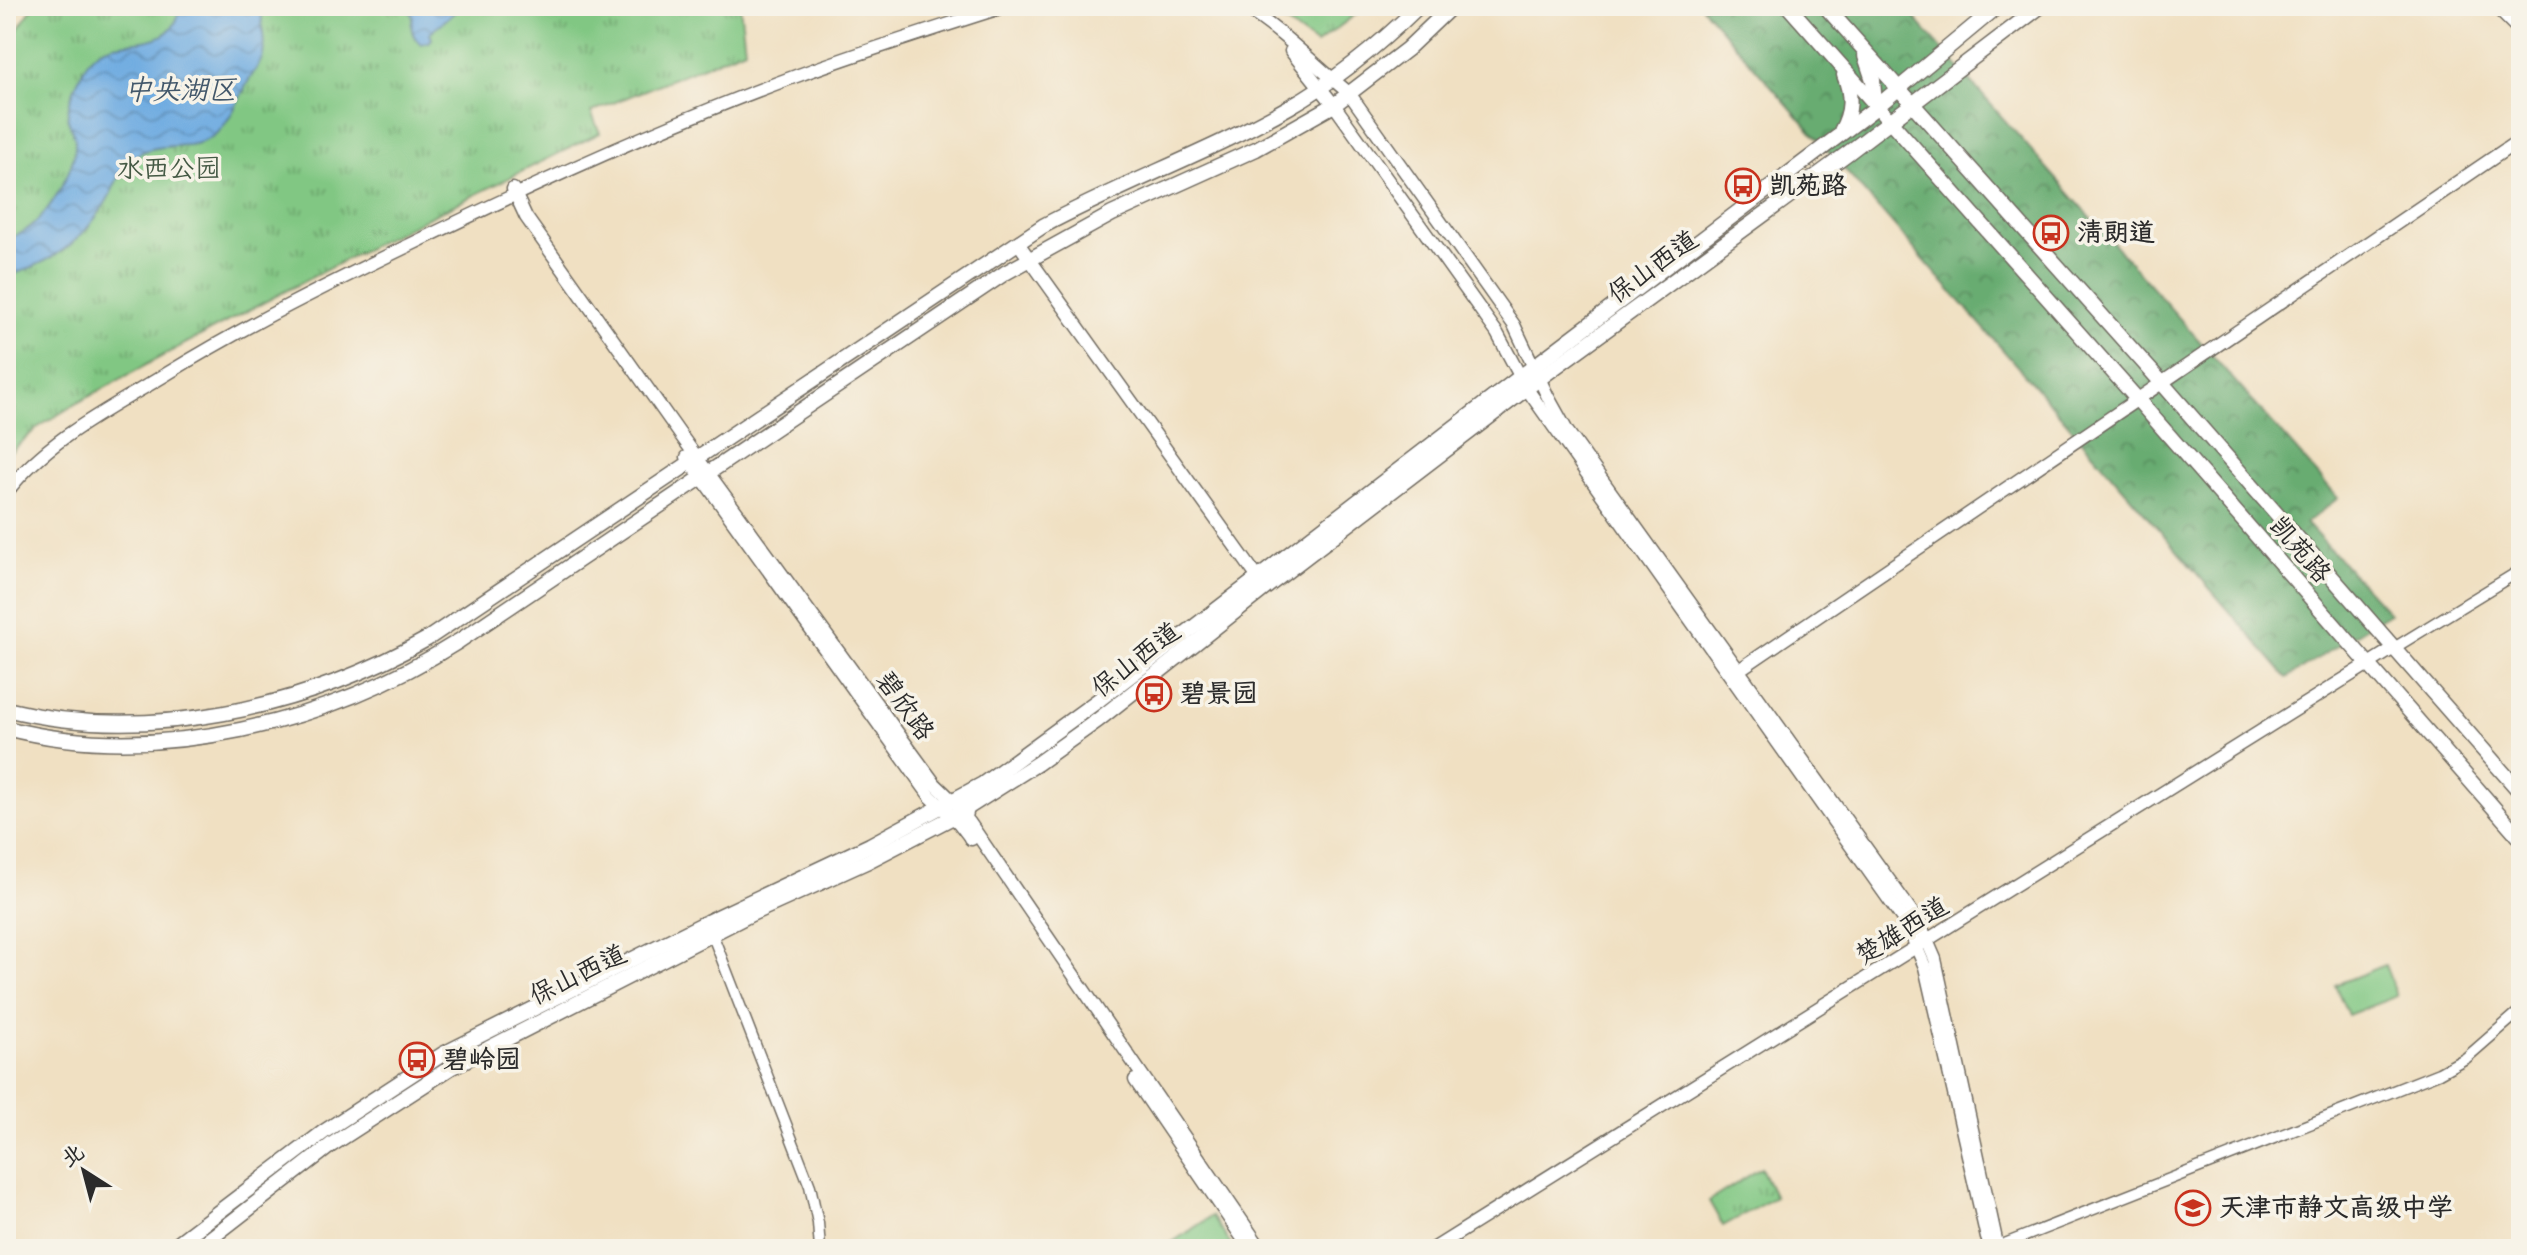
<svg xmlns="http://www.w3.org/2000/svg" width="2527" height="1255" font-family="'Comic Neue','LXGW WenKai TC',sans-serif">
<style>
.grass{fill:#81c783;stroke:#567957;stroke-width:2}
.forest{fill:url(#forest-crowns);stroke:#4a6c4e;stroke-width:2}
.park{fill:url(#park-tufts);stroke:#567957;stroke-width:2}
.water{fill:url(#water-waves);stroke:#4d6c86;stroke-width:2}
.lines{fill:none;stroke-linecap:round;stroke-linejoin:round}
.minor-casing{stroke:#706a60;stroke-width:13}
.tertiary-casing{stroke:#706a60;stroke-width:15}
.secondary-casing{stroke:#706a60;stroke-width:17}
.minor{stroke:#fff;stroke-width:10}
.tertiary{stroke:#fff;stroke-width:12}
.secondary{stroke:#fff;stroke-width:14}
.labels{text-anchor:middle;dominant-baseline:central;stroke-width:7;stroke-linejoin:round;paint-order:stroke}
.park-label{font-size:26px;fill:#455a45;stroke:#f7f3e8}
.poi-label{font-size:26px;font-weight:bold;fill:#2b2b2b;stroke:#f7f3e8;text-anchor:start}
.street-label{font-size:26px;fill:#2b2b2b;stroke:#f7f3e8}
.water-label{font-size:28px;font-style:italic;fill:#43586b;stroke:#f7f3e8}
</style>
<defs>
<pattern id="forest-crowns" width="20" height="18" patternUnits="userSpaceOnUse" patternTransform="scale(2)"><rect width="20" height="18" fill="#68ac71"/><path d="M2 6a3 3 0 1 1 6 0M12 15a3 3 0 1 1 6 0" fill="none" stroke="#568c5d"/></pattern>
<pattern id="park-tufts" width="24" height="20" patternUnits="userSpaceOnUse" patternTransform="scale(2)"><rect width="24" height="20" fill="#81c783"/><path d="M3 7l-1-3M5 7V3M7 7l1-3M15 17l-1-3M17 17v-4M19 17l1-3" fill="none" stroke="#6aa26b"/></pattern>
<pattern id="water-waves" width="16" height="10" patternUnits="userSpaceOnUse" patternTransform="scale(2)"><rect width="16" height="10" fill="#6face1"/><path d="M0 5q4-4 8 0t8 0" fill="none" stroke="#5b8cb7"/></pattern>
</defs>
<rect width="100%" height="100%" fill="#f7f3e8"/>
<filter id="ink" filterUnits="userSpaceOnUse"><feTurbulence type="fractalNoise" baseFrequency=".0125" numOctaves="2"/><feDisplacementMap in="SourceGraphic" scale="16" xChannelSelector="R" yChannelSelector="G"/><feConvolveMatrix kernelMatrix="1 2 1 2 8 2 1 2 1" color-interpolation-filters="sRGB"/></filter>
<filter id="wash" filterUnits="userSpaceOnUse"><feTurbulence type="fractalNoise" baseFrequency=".006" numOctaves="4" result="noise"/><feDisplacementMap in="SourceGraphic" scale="32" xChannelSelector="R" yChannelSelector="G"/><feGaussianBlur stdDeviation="1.8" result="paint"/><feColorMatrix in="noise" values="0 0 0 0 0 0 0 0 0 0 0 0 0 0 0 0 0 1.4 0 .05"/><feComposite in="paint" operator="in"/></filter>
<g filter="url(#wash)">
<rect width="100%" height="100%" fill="#f0e0c2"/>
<!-- grass -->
<polygon class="grass" points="2385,965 2397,996 2348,1015 2335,985"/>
<!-- forest -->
<polygon class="forest" points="1701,6 1904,6 2338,498 2306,523 2389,613 2287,678 2060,415"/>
<!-- park -->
<g class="park">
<polygon points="34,6 740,6 745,49 591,112 600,133 383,240 177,348 77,403 37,428 6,456 6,46"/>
<polygon points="1262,6 1367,6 1316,44"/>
<polygon points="1761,1168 1775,1197 1723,1226 1709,1201"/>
<polygon points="1212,1216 1234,1249 1162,1249"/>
</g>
<!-- water -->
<g class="water">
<path d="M181 6H262C260 21 266 43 263 55 261 64 252 74 248 82 233 109 225 141 189 145 166 147 143 145 126 164 117 175 114 190 106 202 80 245 53 261 6 277V239C12 237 18 235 23 232 47 218 75 171 75 144 76 135 70 128 68 120 65 105 84 62 96 53 120 33 172 57 181 6Z"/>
<path d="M408 6H462L430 33 432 39 429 42 421 44C412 37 410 27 413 17Z"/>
</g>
</g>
<g filter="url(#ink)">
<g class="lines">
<!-- minor casing -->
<g class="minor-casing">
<g id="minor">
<polyline points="2394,648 2521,570"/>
<polyline points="711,931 810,1186 818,1223 820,1249"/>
<polyline points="1992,1249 2439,1073 2466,1058 2521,1010"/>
</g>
</g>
<!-- tertiary casing -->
<g class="tertiary-casing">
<g id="tertiary">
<path d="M1242 6C1282 30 1313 64 1349 93L1514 325 1548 397 1567 431 1919 922 1935 959 1998 1249"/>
<polyline points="2495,6 2521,32"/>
<polyline points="2515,6 2521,12"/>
<polyline points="1291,51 1334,105 1497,333 1527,389 1907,925 1925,967 1987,1238"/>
<polyline points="513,189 526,217 682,437 913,754 935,784 959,807"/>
<polyline points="1018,243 1263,585"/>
<polyline points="687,457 930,796 959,823 969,836"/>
<path d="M6 493C46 440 109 409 165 375 246 325 331 283 416 242 541 181 668 123 799 75 867 50 937 28 1006 6"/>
<polyline points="1733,674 2521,139"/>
<polyline points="969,822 1261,1249"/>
<polyline points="1135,1080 1250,1249"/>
<polyline points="1433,1249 2394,648"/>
</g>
</g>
<!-- secondary casing -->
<g class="secondary-casing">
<g id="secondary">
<polyline points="1788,6 2138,400 2521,839"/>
<polyline points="1825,6 2162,383 2521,793"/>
<polyline points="1865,56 1873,80 1875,105"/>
<path d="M1841 131C1852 111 1852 95 1844 75"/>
<path d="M6 709C146 744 303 709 427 639L1043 226C1123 183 1210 152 1289 107 1337 80 1380 44 1419 6"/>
<path d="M6 728C157 767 330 723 459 641L1005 273 1112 214 1256 149 1334 105 1407 49 1452 6"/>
<polyline points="968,803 965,817 971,838"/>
<polyline points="170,1249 325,1131 443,1054 707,922 870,845 983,784 1100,699 1520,377 1874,109 1998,6"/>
<polyline points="197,1249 331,1145 450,1068 751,914 868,861 953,817 1038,763 1098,720 1265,588 1539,379 1848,153 2041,6"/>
</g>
</g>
<!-- minor -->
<use href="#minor" class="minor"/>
<!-- tertiary -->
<use href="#tertiary" class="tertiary"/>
<!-- secondary -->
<use href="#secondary" class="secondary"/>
</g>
</g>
<!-- icons -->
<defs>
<g id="bus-ring" transform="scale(1.8)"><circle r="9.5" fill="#f7f3e8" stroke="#c8321e" stroke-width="1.5"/><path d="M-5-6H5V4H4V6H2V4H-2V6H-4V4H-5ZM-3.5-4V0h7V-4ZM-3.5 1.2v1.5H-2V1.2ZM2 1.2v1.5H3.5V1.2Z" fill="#c8321e"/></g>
<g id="school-ring" transform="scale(1.8)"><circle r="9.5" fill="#f7f3e8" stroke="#c8321e" stroke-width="1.5"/><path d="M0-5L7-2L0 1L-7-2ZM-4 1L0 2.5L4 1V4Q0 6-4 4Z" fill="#c8321e"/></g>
</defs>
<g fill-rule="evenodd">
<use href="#bus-ring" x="1743" y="186"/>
<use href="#bus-ring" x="2051" y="233"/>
<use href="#bus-ring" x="1154" y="694"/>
<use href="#bus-ring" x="417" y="1060"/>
<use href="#school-ring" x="2193" y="1208"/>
</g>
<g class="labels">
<!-- park labels -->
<g class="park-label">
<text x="169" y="169">水西公园</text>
</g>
<!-- poi labels -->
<g class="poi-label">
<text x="1769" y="186">凯苑路</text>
<text x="2077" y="233">清朗道</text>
<text x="1180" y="694">碧景园</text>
<text x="443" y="1060">碧岭园</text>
<text x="2219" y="1208">天津市静文高级中学</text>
</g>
<!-- street labels -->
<g class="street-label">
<text transform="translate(1653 267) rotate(-36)">保山西道</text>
<text transform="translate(2300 550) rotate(49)">凯苑路</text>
<text transform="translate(1136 660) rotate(-38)">保山西道</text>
<text transform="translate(905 706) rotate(54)">碧欣路</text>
<text transform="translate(1902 931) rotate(-32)">楚雄西道</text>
<text transform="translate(578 975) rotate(-26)">保山西道</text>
</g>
<!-- water labels -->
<g class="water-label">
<text x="180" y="90">中央湖区</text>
</g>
</g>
<!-- margin -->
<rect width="2527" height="1255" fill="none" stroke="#f7f3e8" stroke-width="32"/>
<!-- north arrow -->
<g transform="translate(84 1171) rotate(324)" stroke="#f7f3e8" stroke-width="6" paint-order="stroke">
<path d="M0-6L14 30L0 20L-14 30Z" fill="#2b2b2b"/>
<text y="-12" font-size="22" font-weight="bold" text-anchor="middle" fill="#2b2b2b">北</text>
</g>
</svg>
